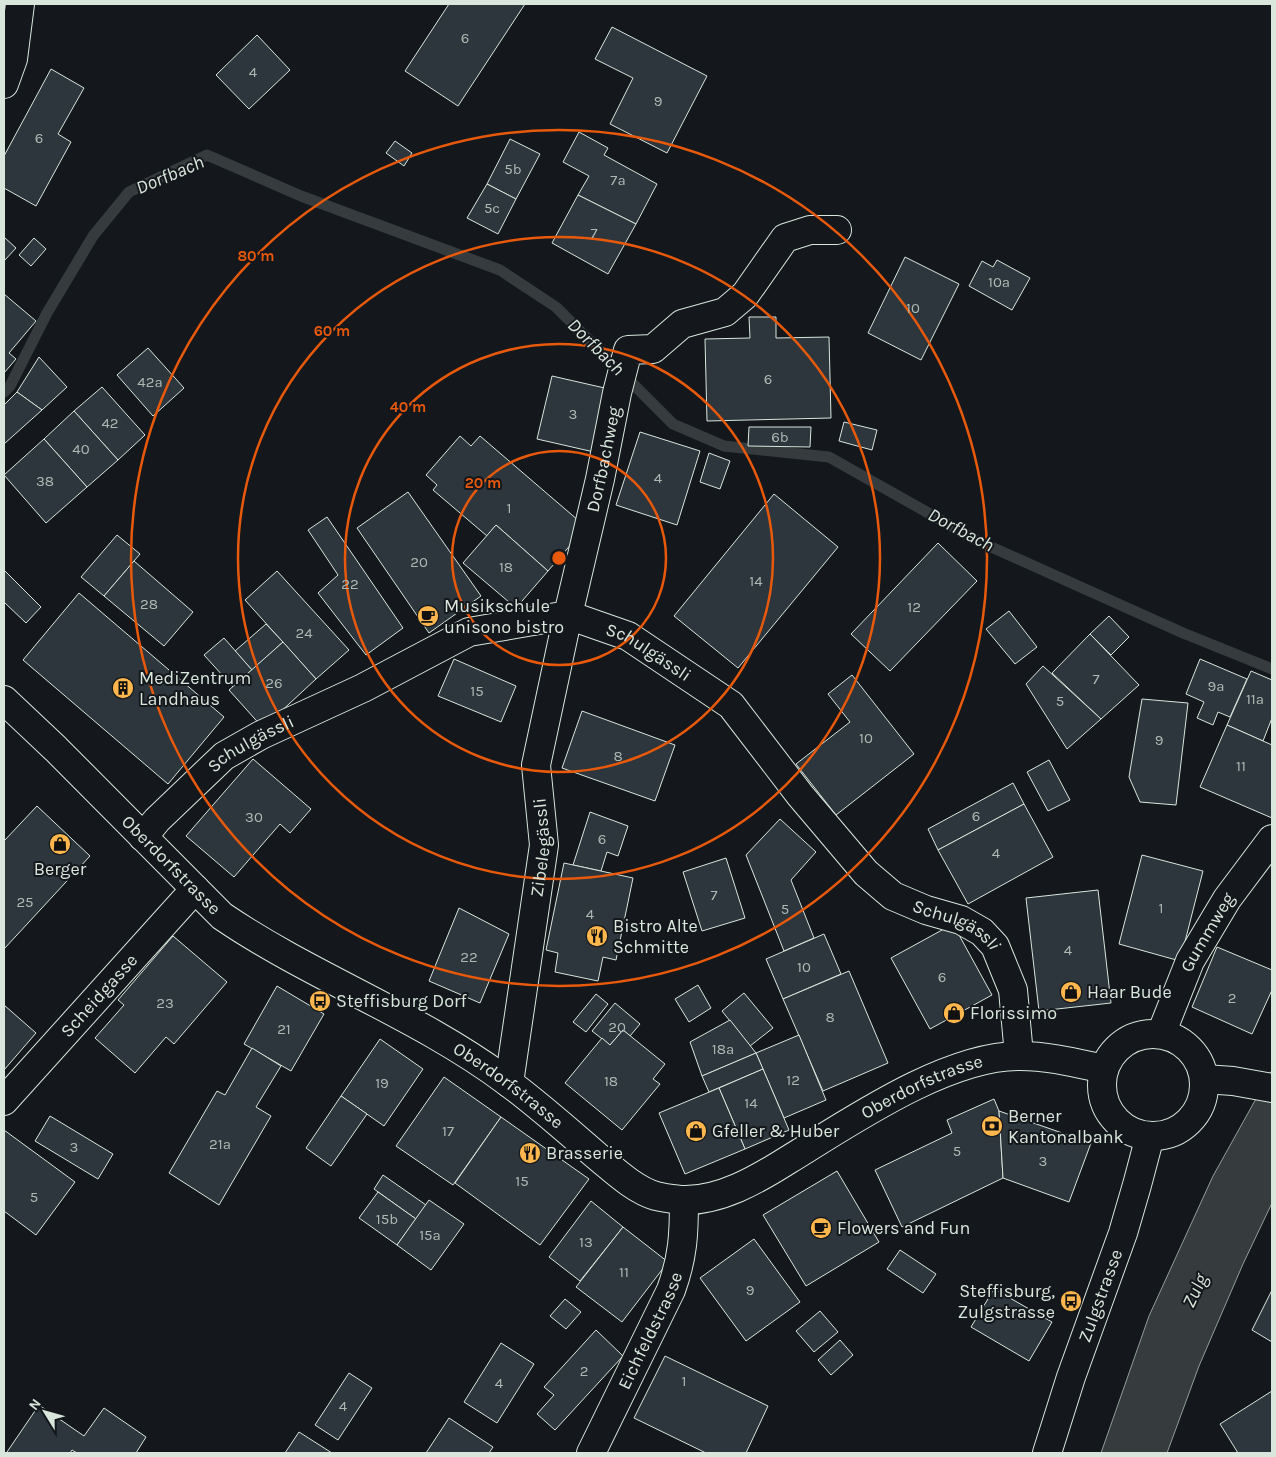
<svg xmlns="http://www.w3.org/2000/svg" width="1276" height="1457" font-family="Karla,sans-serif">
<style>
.water{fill:#363b3e;stroke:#939e99}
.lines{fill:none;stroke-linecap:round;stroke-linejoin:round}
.stream{stroke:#363b3e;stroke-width:11}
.building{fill:#2c363c;stroke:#d8e6dc}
.minor-casing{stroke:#d8e6dc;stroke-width:30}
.major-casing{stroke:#d8e6dc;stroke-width:30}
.minor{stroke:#14181c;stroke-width:28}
.major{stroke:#14181c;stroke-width:28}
.ring{fill:none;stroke:#e8590c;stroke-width:2.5}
.labels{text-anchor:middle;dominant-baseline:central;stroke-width:4;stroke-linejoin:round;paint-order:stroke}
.number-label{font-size:15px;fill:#adbab4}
.street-label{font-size:18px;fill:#d8e6dc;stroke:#14181c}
.poi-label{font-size:18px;fill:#d8e6dc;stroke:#14181c;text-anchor:start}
.water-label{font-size:19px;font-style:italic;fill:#d8e6dc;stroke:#14181c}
.centre{fill:#e8590c;stroke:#14181c;stroke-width:2.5}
.ring-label{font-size:15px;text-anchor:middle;font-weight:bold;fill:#e8590c;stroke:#14181c;stroke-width:4;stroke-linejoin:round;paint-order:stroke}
</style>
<rect width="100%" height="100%" fill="#14181c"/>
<!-- water -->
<polygon class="water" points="1272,1070 1272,1203 1243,1264 1199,1366 1167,1453 1101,1453 1149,1316 1213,1176"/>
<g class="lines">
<!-- stream -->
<polyline class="stream" points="4,392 10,386 47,313 93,236 129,192 207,155 301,196 500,270 556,307 673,424 724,446 829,457 978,541 1183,633 1272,669"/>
</g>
<!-- building -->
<g class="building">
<polygon points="449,4 525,4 458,106 405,71"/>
<polygon points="612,27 707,76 667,153 610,124 633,78 595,59"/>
<polygon points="257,35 290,70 249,109 216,75"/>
<polygon points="51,69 84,88 58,134 71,142 36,206 4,188 4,156"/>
<polygon points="579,132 608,148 604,155 657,184 636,224 578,195 589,176 563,162"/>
<polygon points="510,139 540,154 516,199 487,184"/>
<polygon points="395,141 412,153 404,166 386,153"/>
<polygon points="487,184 516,199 498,234 467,218"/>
<polygon points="578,195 636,224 608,274 552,243"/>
<polygon points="4,237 16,248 4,261"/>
<polygon points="34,238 46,249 31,266 19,255"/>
<polygon points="905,257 959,284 921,360 868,333"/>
<polygon points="997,260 1030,278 1012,310 969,286 982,261 993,267"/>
<polygon points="4,294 36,321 9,353 16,359 4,373"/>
<polygon points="749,317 776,317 776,338 829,337 831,418 707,421 705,339 750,338"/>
<polygon points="148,348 184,388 153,416 117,375"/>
<polygon points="39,357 67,387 42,410 17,392"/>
<polygon points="552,376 609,389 594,452 537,439"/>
<polygon points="102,387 145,435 118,460 74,411"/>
<polygon points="17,392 42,410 4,444 4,405"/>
<polygon points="74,411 118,460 87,487 44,439"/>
<polygon points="844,422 877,430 872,450 839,441"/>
<polygon points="749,427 811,427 810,447 748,446"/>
<polygon points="640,432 700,451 677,525 616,505"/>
<polygon points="460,436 471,446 480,436 586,527 548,571 496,525 487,536 433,490 437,485 426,475"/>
<polygon points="44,439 87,487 46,523 4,475"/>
<polygon points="709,453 730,461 720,489 700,482"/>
<polygon points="408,492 481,596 429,633 357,528"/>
<polygon points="774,494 838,547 738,668 674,616"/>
<polygon points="327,517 403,628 366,655 318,593 338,575 308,530"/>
<polygon points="496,525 548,571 516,608 463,563"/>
<polygon points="117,535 140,554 104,596 81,577"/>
<polygon points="938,543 977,581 890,671 851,634"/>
<polygon points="134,561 193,612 164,646 104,596"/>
<polygon points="4,570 41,607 26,623 4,602"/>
<polygon points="277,571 349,650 316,679 245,600"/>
<polygon points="79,593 224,717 168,784 23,660"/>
<polygon points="1009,611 1037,647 1015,664 986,629"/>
<polygon points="1109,616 1129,637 1111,655 1090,634"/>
<polygon points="266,624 283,642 252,670 235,651"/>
<polygon points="1090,634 1139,685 1101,719 1052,673"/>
<polygon points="224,638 252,670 233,687 204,655"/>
<polygon points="283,642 316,679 263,728 229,690"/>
<polygon points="454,659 516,686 501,722 438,696"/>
<polygon points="1200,659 1247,679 1230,717 1218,712 1213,725 1197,718 1204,702 1186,694"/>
<polygon points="1043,666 1101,719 1067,749 1026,684"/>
<polygon points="1251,671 1272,680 1272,718 1263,741 1227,725"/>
<polygon points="852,675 914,754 836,815 796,764 850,722 828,694"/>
<polygon points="1142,699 1188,703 1176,805 1140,802 1129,777"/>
<polygon points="582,711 675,745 655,801 562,768"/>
<polygon points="1227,725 1272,745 1272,818 1200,787"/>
<polygon points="253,759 311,809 290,833 280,824 234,877 186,836"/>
<polygon points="1049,760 1070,800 1048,811 1027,772"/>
<polygon points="1013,783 1024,804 938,850 928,829"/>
<polygon points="1024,804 1053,857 968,904 938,850"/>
<polygon points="37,806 90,856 4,949 4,841"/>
<polygon points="590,812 628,826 618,856 607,852 601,871 573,865"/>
<polygon points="780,819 816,852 791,880 814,938 784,951 746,855"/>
<polygon points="1142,855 1203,871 1180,961 1119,944"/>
<polygon points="726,858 745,918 702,931 683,872"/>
<polygon points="564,863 633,878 616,960 603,957 598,981 555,972 558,953 546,950"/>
<polygon points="1098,890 1111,1003 1039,1011 1026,898"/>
<polygon points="459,908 509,934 480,1003 429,981"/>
<polygon points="953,924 992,995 930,1029 891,958"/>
<polygon points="824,934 841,974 783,999 766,959"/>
<polygon points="173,936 227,982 174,1044 166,1037 135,1073 95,1038 124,1005 118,1000"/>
<polygon points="1217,947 1272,970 1272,990 1252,1034 1192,1007"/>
<polygon points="849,971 888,1063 823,1091 783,999"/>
<polygon points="698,985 711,1008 689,1022 675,999"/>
<polygon points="277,986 324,1014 291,1071 244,1044"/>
<polygon points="744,993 773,1028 750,1046 722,1011"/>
<polygon points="596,994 608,1004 586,1032 573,1022"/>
<polygon points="615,1003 640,1024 630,1036 623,1030 610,1045 592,1031"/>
<polygon points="4,1005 36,1033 4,1070"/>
<polygon points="730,1020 756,1053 702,1076 690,1042"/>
<polygon points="623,1030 665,1064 653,1079 660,1084 622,1130 565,1083 602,1038 610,1045"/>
<polygon points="799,1035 826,1100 784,1118 756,1053"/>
<polygon points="380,1039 423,1069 384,1126 341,1096"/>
<polygon points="252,1048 281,1066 256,1107 271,1116 219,1205 169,1173 217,1091 225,1095"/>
<polygon points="756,1053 763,1069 709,1092 702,1076"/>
<polygon points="763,1069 789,1130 745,1149 719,1088"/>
<polygon points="444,1077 501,1117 453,1185 396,1146"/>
<polygon points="719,1088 745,1149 685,1174 659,1113"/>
<polygon points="341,1096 367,1114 331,1166 306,1148"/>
<polygon points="994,1099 999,1111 1003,1178 902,1227 875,1170 952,1133 947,1120"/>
<polygon points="999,1111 1091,1143 1069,1202 1003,1178"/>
<polygon points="50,1116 113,1154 98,1179 35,1141"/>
<polygon points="501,1117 589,1179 540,1245 455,1183"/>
<polygon points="4,1130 75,1182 36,1235 4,1211"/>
<polygon points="837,1171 879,1242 806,1286 763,1215"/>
<polygon points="383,1175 426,1205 416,1219 374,1189"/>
<polygon points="378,1192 416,1219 397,1245 359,1218"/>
<polygon points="429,1200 464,1224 431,1270 397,1245"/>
<polygon points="591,1201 623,1227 580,1281 549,1257"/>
<polygon points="623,1227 668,1262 622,1322 576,1287"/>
<polygon points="754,1239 800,1302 746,1341 700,1278"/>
<polygon points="900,1250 936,1274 923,1293 887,1269"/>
<polygon points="994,1289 1052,1322 1029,1361 971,1327"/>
<polygon points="1272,1290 1272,1342 1252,1330"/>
<polygon points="565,1299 581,1312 566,1329 550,1316"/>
<polygon points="820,1311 838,1332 814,1352 796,1331"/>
<polygon points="596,1330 623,1356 555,1430 537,1414 554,1395 544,1387"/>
<polygon points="840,1340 853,1355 831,1375 818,1360"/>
<polygon points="501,1343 534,1364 497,1423 464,1402"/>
<polygon points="665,1356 768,1406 746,1453 706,1453 634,1418"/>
<polygon points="349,1373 372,1388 338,1440 315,1425"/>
<polygon points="1272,1391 1272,1453 1238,1453 1220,1424"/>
<polygon points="39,1405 84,1436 104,1408 146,1437 136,1453 77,1453 72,1450 70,1453 9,1453 7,1452"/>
<polygon points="449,1418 493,1447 489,1453 426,1453"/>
<polygon points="299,1432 332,1453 285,1453"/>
</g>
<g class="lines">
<!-- minor casing -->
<g class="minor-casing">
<g id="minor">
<polyline points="4,84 13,59 20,4"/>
<path id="s1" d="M143 837 157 820 224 756 261 735 363 688 469 632 568 615 628 636 731 705 800 795 866 873 893 896 926 910 961 920 982 932 995 946 1013 990 1019 1055"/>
<path id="s2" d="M1161 1034 1190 961 1227 899 1272 839"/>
<path id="s3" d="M509 1083 544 845 536 765 568 615 600 479 617 393 628 350 653 349 682 324 725 312 745 295 785 238 810 230H837"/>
<path id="s4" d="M4 1101 195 889"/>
<path id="s5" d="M591 1453 671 1290C683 1257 684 1234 684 1200"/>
<path id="s6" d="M1047 1453 1071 1377 1123 1233 1137 1185 1150 1136"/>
</g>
</g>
<!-- major casing -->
<g class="major-casing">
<g id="major">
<path id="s7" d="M4 700 56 749 222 916C313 978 420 1016 509 1083 540 1106 569 1132 598 1157 615 1171 635 1190 656 1196 664 1198 673 1199 681 1200 719 1202 758 1179 788 1160 850 1122 947 1055 1020 1056 1049 1056 1076 1063 1104 1069"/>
<circle cx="1153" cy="1085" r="51"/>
<polyline points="1204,1079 1233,1081 1272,1088"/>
</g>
</g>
<!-- minor -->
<use href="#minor" class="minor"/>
<!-- major -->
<use href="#major" class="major"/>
</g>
<!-- distance rings -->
<g class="ring">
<circle cx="559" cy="558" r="107"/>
<circle cx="559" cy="558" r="214"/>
<circle cx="559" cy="558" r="321"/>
<circle cx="559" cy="558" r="428"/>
</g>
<!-- icons -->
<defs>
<g id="cafe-disc" transform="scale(1.125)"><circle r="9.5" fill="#ffb74d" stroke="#14181c"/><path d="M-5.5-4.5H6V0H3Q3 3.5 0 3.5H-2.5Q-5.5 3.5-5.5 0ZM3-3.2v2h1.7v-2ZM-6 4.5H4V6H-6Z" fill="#111"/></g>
<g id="building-disc" transform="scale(1.125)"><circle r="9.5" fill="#ffb74d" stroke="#14181c"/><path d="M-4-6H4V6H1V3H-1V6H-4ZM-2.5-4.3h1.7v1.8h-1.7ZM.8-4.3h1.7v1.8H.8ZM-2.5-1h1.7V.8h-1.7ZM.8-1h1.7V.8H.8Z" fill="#111"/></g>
<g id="shop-disc" transform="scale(1.125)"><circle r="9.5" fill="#ffb74d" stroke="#14181c"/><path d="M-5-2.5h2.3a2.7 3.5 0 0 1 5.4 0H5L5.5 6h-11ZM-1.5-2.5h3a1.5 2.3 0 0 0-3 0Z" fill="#111"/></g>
<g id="restaurant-disc" transform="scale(1.125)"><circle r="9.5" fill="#ffb74d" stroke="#14181c"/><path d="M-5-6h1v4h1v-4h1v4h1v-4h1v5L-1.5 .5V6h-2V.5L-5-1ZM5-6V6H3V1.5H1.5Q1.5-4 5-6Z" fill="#111"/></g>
<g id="bus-disc" transform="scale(1.125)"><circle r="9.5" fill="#ffb74d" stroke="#14181c"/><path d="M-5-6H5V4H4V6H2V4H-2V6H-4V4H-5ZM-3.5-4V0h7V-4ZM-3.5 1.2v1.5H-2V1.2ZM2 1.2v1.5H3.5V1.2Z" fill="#111"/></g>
<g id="bank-disc" transform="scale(1.125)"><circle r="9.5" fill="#ffb74d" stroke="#14181c"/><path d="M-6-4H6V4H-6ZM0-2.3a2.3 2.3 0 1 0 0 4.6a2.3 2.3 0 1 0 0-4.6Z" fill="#111"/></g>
</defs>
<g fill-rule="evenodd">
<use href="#cafe-disc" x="428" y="616"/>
<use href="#building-disc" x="123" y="688"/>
<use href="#shop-disc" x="60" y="844"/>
<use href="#restaurant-disc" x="597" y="936"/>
<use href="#shop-disc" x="1071" y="992"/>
<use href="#bus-disc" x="320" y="1001"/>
<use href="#shop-disc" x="954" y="1013"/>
<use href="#bank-disc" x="992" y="1126"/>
<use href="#shop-disc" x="696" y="1131"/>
<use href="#restaurant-disc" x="530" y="1153"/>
<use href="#cafe-disc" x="821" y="1228"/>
<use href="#bus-disc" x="1071" y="1301"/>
</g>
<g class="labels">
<!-- number labels -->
<g class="number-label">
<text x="465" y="38">6</text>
<text x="253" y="72">4</text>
<text x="658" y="101">9</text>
<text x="39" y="138">6</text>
<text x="513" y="169">5b</text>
<text x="618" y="180">7a</text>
<text x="492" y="208">5c</text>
<text x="594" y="233">7</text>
<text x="999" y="282">10a</text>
<text x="913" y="308">10</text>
<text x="768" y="379">6</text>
<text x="150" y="382">42a</text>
<text x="573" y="414">3</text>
<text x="110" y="423">42</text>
<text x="780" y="437">6b</text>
<text x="81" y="449">40</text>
<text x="658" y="478">4</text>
<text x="45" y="481">38</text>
<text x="509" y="508">1</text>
<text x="419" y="562">20</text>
<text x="506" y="567">18</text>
<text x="756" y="581">14</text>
<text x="350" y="584">22</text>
<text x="149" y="604">28</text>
<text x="914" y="607">12</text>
<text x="304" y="633">24</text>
<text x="1096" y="679">7</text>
<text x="274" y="683">26</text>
<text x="1216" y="686">9a</text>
<text x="477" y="691">15</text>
<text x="1255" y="699">11a</text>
<text x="1060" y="701">5</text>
<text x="866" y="738">10</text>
<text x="1159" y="740">9</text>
<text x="618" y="756">8</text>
<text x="1241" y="766">11</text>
<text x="976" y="816">6</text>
<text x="254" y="817">30</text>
<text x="602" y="839">6</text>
<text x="996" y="853">4</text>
<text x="714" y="895">7</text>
<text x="25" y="902">25</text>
<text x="1161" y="908">1</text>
<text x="785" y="909">5</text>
<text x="590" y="914">4</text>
<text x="1068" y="950">4</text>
<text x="469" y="957">22</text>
<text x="804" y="967">10</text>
<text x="942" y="977">6</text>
<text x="1232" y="998">2</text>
<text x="165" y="1003">23</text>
<text x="830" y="1017">8</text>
<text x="617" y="1027">20</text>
<text x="284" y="1029">21</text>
<text x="723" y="1049">18a</text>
<text x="793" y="1080">12</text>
<text x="611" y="1081">18</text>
<text x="382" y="1083">19</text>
<text x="751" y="1103">14</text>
<text x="448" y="1131">17</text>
<text x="220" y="1144">21a</text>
<text x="74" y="1147">3</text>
<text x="957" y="1151">5</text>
<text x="1043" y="1161">3</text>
<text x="522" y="1181">15</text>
<text x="34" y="1197">5</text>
<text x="387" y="1219">15b</text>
<text x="430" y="1235">15a</text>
<text x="586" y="1242">13</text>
<text x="624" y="1272">11</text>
<text x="750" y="1290">9</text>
<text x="584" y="1371">2</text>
<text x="684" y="1381">1</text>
<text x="499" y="1383">4</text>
<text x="343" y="1406">4</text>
</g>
<!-- street labels -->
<g class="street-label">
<text stroke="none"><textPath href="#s3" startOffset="634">Dorfbachweg</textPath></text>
<text stroke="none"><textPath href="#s1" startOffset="579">Schulgässli</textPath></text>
<text stroke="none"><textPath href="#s1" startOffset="144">Schulgässli</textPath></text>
<text stroke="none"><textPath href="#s3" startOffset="238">Zibelegässli</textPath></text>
<text stroke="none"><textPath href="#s7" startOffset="235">Oberdorfstrasse</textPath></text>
<text stroke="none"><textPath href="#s1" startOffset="999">Schulgässli</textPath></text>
<text stroke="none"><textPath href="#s2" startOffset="112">Gummweg</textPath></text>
<text stroke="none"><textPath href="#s4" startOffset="142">Scheidgasse</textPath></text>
<text stroke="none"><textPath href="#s7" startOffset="640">Oberdorfstrasse</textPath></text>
<text stroke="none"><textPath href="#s7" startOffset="1120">Oberdorfstrasse</textPath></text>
<text stroke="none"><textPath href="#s6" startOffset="166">Zulgstrasse</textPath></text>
<text stroke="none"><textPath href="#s5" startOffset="136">Eichfeldstrasse</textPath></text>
</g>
<!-- poi labels -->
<g class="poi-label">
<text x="444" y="606">Musikschule<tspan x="444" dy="21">unisono bistro</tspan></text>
<text x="139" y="678">MediZentrum<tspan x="139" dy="21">Landhaus</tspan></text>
<text x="60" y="869" text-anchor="middle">Berger</text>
<text x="613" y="926">Bistro Alte<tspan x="613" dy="21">Schmitte</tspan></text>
<text x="1087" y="992">Haar Bude</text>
<text x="336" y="1001">Steffisburg Dorf</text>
<text x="970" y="1013">Florissimo</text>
<text x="1008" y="1116">Berner<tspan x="1008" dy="21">Kantonalbank</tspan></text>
<text x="712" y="1131">Gfeller &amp; Huber</text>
<text x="546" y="1153">Brasserie</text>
<text x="837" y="1228">Flowers and Fun</text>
<text x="1055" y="1291" text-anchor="end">Steffisburg,<tspan x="1055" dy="21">Zulgstrasse</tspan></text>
</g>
<!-- water labels -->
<g class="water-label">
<text transform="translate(170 175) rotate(-23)">Dorfbach</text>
<text transform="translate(596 347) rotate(45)">Dorfbach</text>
<text transform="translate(961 530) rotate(28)">Dorfbach</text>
<text transform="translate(1195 1291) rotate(-65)">Zulg</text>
</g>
</g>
<circle cx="559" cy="558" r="8" class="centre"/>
<g class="ring-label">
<text x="256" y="261">80 m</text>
<text x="332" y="336">60 m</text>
<text x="408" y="412">40 m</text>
<text x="483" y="488">20 m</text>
</g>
<!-- border -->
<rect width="1276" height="1457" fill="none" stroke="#d8e6dc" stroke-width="10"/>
<!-- north arrow -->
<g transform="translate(45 1412) rotate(307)" stroke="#14181c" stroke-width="4" paint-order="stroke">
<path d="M0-4L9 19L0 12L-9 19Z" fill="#d8e6dc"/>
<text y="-8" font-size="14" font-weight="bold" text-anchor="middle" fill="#d8e6dc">N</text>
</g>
</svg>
